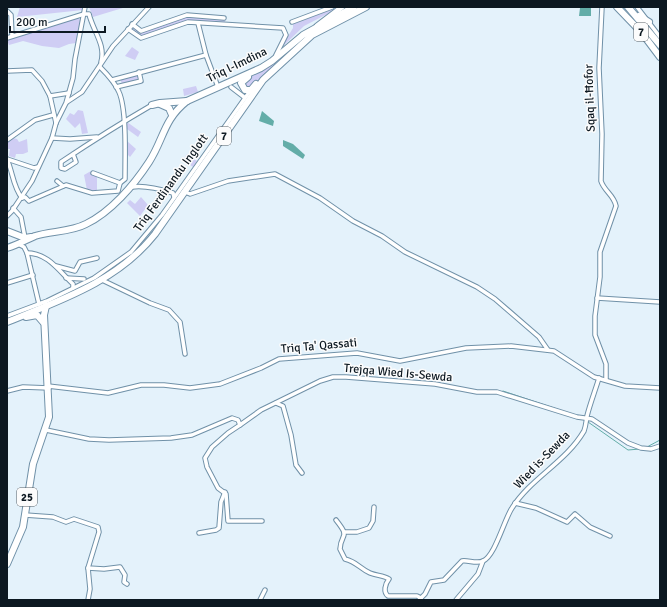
<svg xmlns="http://www.w3.org/2000/svg" width="667" height="607" font-family="Signika,sans-serif">
<style>
.green{fill:#cfcdf4}
.water{fill:#63ada8}
.lines{fill:none;stroke-linecap:round;stroke-linejoin:round}
.stream{stroke:#63ada8;stroke-width:1}
.minor-casing{stroke:#7091a8;stroke-width:5.5}
.secondary-casing{stroke:#7091a8;stroke-width:7}
.primary-casing{stroke:#7091a8;stroke-width:8}
.trunk-casing{stroke:#7091a8;stroke-width:8}
.minor{stroke:#fff;stroke-width:3.5}
.secondary{stroke:#fff;stroke-width:5}
.primary{stroke:#fff;stroke-width:6}
.trunk{stroke:#fff;stroke-width:6}
.labels{text-anchor:middle;dominant-baseline:central;stroke-width:3;stroke-linejoin:round;paint-order:stroke}
.shield{fill:#fcfcfc;stroke:#545c63;stroke-width:1}
.shield-label{font-size:11px;font-weight:bold;fill:#0c1821}
.street-label{font-size:12px;fill:#0c1821;stroke:#fcfcfc}
</style>
<rect width="100%" height="100%" fill="#e4f2fb"/>
<!-- green -->
<g class="green">
<polygon points="20,7 83,7 83,10 17,17"/>
<polygon points="89,7 126,7 93,17"/>
<polygon points="339,7 335,10 304,26 281,48 293,28 293,24"/>
<polygon points="187,17 225,19 225,22 187,20 141,36 131,29 133,28 141,33"/>
<polygon points="78,18 81,20 76,43 69,44 59,48 42,46 23,41 9,45 7,40"/>
<polygon points="132,47 139,52 135,60 125,56"/>
<polygon points="292,47 250,89 243,86 245,80 267,68"/>
<polygon points="138,74 139,79 122,84 120,79"/>
<polygon points="196,86 198,92 184,96 183,89"/>
<polygon points="78,110 83,111 88,133 82,134 80,123 75,128 66,119 70,113 74,115"/>
<polygon points="127,122 141,132 138,137 127,129"/>
<polygon points="13,138 17,139 19,142 27,139 28,152 23,154 16,154 15,158 9,156 10,149 8,149 7,142"/>
<polygon points="127,141 136,149 130,157 128,155"/>
<polygon points="187,154 197,161 193,167 183,160"/>
<polygon points="91,171 92,175 97,176 97,191 87,190 84,175"/>
<polygon points="141,197 148,205 140,216 127,203 130,200 135,204"/>
</g>
<!-- water -->
<g class="water">
<polygon points="580,8 591,8 591,16 579,16"/>
<polygon points="262,111 274,121 273,126 259,121"/>
<polygon points="283,140 293,144 305,155 303,159 283,146"/>
</g>
<g class="lines">
<!-- stream -->
<g class="stream">
<polyline points="503,391 563,411"/>
<polyline points="588,422 628,450 640,449"/>
<polyline points="647,447 660,440"/>
</g>
<!-- minor casing -->
<g class="minor-casing">
<g id="minor">
<path d="M602 7 599 68 602 134 601 181C604 191 614 195 616 206L600 252V277L595 316V335L606 364V380"/>
<polyline points="637,7 660,37"/>
<polyline points="7,11 11,15 12,36"/>
<path d="M84 14H89C93 31 106 45 101 62"/>
<polyline points="292,22 332,7"/>
<polyline points="198,23 206,55 218,87"/>
<polyline points="132,24 141,31 187,15 224,18"/>
<polyline points="128,29 141,38 188,22 283,28 286,35 276,55"/>
<polyline points="7,38 84,14"/>
<polyline points="7,71 32,70 42,81 50,96 56,123"/>
<polyline points="112,80 206,55"/>
<polyline points="116,87 141,81 139,72"/>
<polyline points="231,87 244,97"/>
<polyline points="50,96 69,93"/>
<polyline points="67,102 82,92 113,46 149,7"/>
<polyline points="52,138 70,139 97,137"/>
<polyline points="7,140 35,120 53,115"/>
<path d="M73 154 76 162 65 169 61 168V162C91 142 121 123 152 105"/>
<path d="M7 159C13 173 13 187 22 198"/>
<polyline points="7,159 34,168 38,167"/>
<polyline points="93,173 120,183"/>
<polyline points="57,181 63,186"/>
<path d="M132 187C145 185 160 189 173 193L174 197"/>
<polyline points="185,192 190,194 228,181 275,174 320,198 353,221 382,236 405,252 477,287 495,299 539,337 548,350"/>
<path d="M22 198 25 197 29 201 66 185 92 193 118 191 120 183 125 179C125 158 127 110 119 92 115 82 107 74 100 67"/>
<polyline points="13,208 21,217 25,238"/>
<polyline points="7,216 12,211 32,181 52,138 56,123 66,103 73,78 75,59 85,7"/>
<polyline points="18,244 24,247 27,253 39,304"/>
<path d="M27 253C48 253 59 271 73 284V288"/>
<polyline points="56,266 75,271 80,262 97,258"/>
<polyline points="66,278 84,279"/>
<polyline points="102,280 150,303 169,310 180,322 185,354"/>
<polyline points="7,283 33,275"/>
<polyline points="597,298 660,302"/>
<polyline points="7,316 47,301 94,278 131,252 162,215 250,91"/>
<polyline points="48,386 108,393 141,385 164,385 190,388 220,384 261,368 279,359 357,353 400,361 466,348 511,346 554,351 594,377 625,386 660,388"/>
<polyline points="7,391 23,387 49,388"/>
<polyline points="276,403 283,406 291,435 296,465 302,473"/>
<polyline points="240,425 228,433 212,447 205,458 207,467 218,488 226,494 228,521 262,521"/>
<polyline points="46,430 89,439 109,440 171,438 192,435 232,418 238,420 240,425 261,410 320,381 333,377 346,377 435,384 477,392 497,392 577,417 592,419 628,443 641,448 651,449 660,446"/>
<polyline points="515,503 536,508 567,522 575,514 590,527 610,536"/>
<polyline points="25,515 53,517 66,522 74,519 98,527 99,532 88,568 104,569 120,567 125,575 124,582 127,584"/>
<path d="M336 520C351 539 341 532 340 549L345 559C357 562 359 568 370 573 377 576 383 575 389 579 385 584 383 592 388 596H417L421 598"/>
<polyline points="344,532 357,532 369,528 373,521 374,507"/>
<polyline points="199,533 216,530 219,528 221,502 225,492"/>
<polyline points="88,568 90,589 88,600"/>
<polyline points="260,600 265,590"/>
<path d="M419 600 425 594 431 582 444 580 462 561C468 560 477 564 483 561 495 556 504 520 512 508 531 478 566 462 584 431 586 426 586 421 587 416 590 404 595 391 599 378"/>
<polyline points="456,600 478,574 483,561"/>
</g>
</g>
<!-- secondary casing -->
<g class="secondary-casing">
<polyline id="secondary" points="317,26 342,7"/>
</g>
<!-- primary casing -->
<g class="primary-casing">
<g id="primary">
<polyline points="26,317 37,315 43,322"/>
<polyline points="7,564 23,527 33,464 49,417 44,315 46,306"/>
</g>
</g>
<!-- trunk casing -->
<g class="trunk-casing">
<g id="trunk">
<polyline points="617,7 642,33 660,57"/>
<polyline points="628,7 660,45"/>
<polyline points="639,16 649,22"/>
<polyline points="248,77 241,83 245,90 251,90 256,84"/>
<polyline points="160,104 169,108 172,115"/>
<polyline points="152,105 160,103 187,101"/>
<polyline points="7,231 25,238 31,237"/>
<path d="M7 248C17 245 26 240 35 236 51 231 71 232 86 224 111 212 134 185 149 162 164 139 163 120 187 101L261 68 272 61 303 35 354 7"/>
<path d="M7 322C61 300 118 281 155 234L263 80 312 35 366 7"/>
</g>
</g>
<!-- minor -->
<use href="#minor" class="minor"/>
<!-- secondary -->
<use href="#secondary" class="secondary"/>
<!-- primary -->
<use href="#primary" class="primary"/>
<!-- trunk -->
<use href="#trunk" class="trunk"/>
</g>
<g class="labels">
<!-- shield labels -->
<g class="shield">
<rect x="634" y="23" width="14" height="18" rx="3"/>
<rect x="217" y="127" width="14" height="18" rx="3"/>
<rect x="17" y="488" width="20" height="18" rx="3"/>
</g>
<g class="shield-label">
<text x="641" y="32">7</text>
<text x="224" y="136">7</text>
<text x="27" y="497">25</text>
</g>
<!-- street labels -->
<g class="street-label">
<text transform="translate(237 65) rotate(-26)">Triq l-Imdina</text>
<text transform="translate(590 98) rotate(-92)">Sqaq il-Ħofor</text>
<text transform="translate(171 183) rotate(-54)">Triq Ferdinandu Inglott</text>
<text transform="translate(319 346) rotate(-5)">Triq Ta' Qassati</text>
<text transform="translate(398 373) rotate(5)">Trejqa Wied Is-Sewda</text>
<text transform="translate(542 460) rotate(-46)">Wied is-Sewda</text>
</g>
</g>
<!-- border -->
<rect width="667" height="607" fill="none" stroke="#0c1821" stroke-width="16"/>
<!-- scale -->
<path d="M10 26v6h95v-6" fill="none" stroke="#0c1821" stroke-width="2"/>
<text x="16" y="26" font-size="12" fill="#0c1821" stroke="#fcfcfc" stroke-width="3" paint-order="stroke">200 m</text>
</svg>
